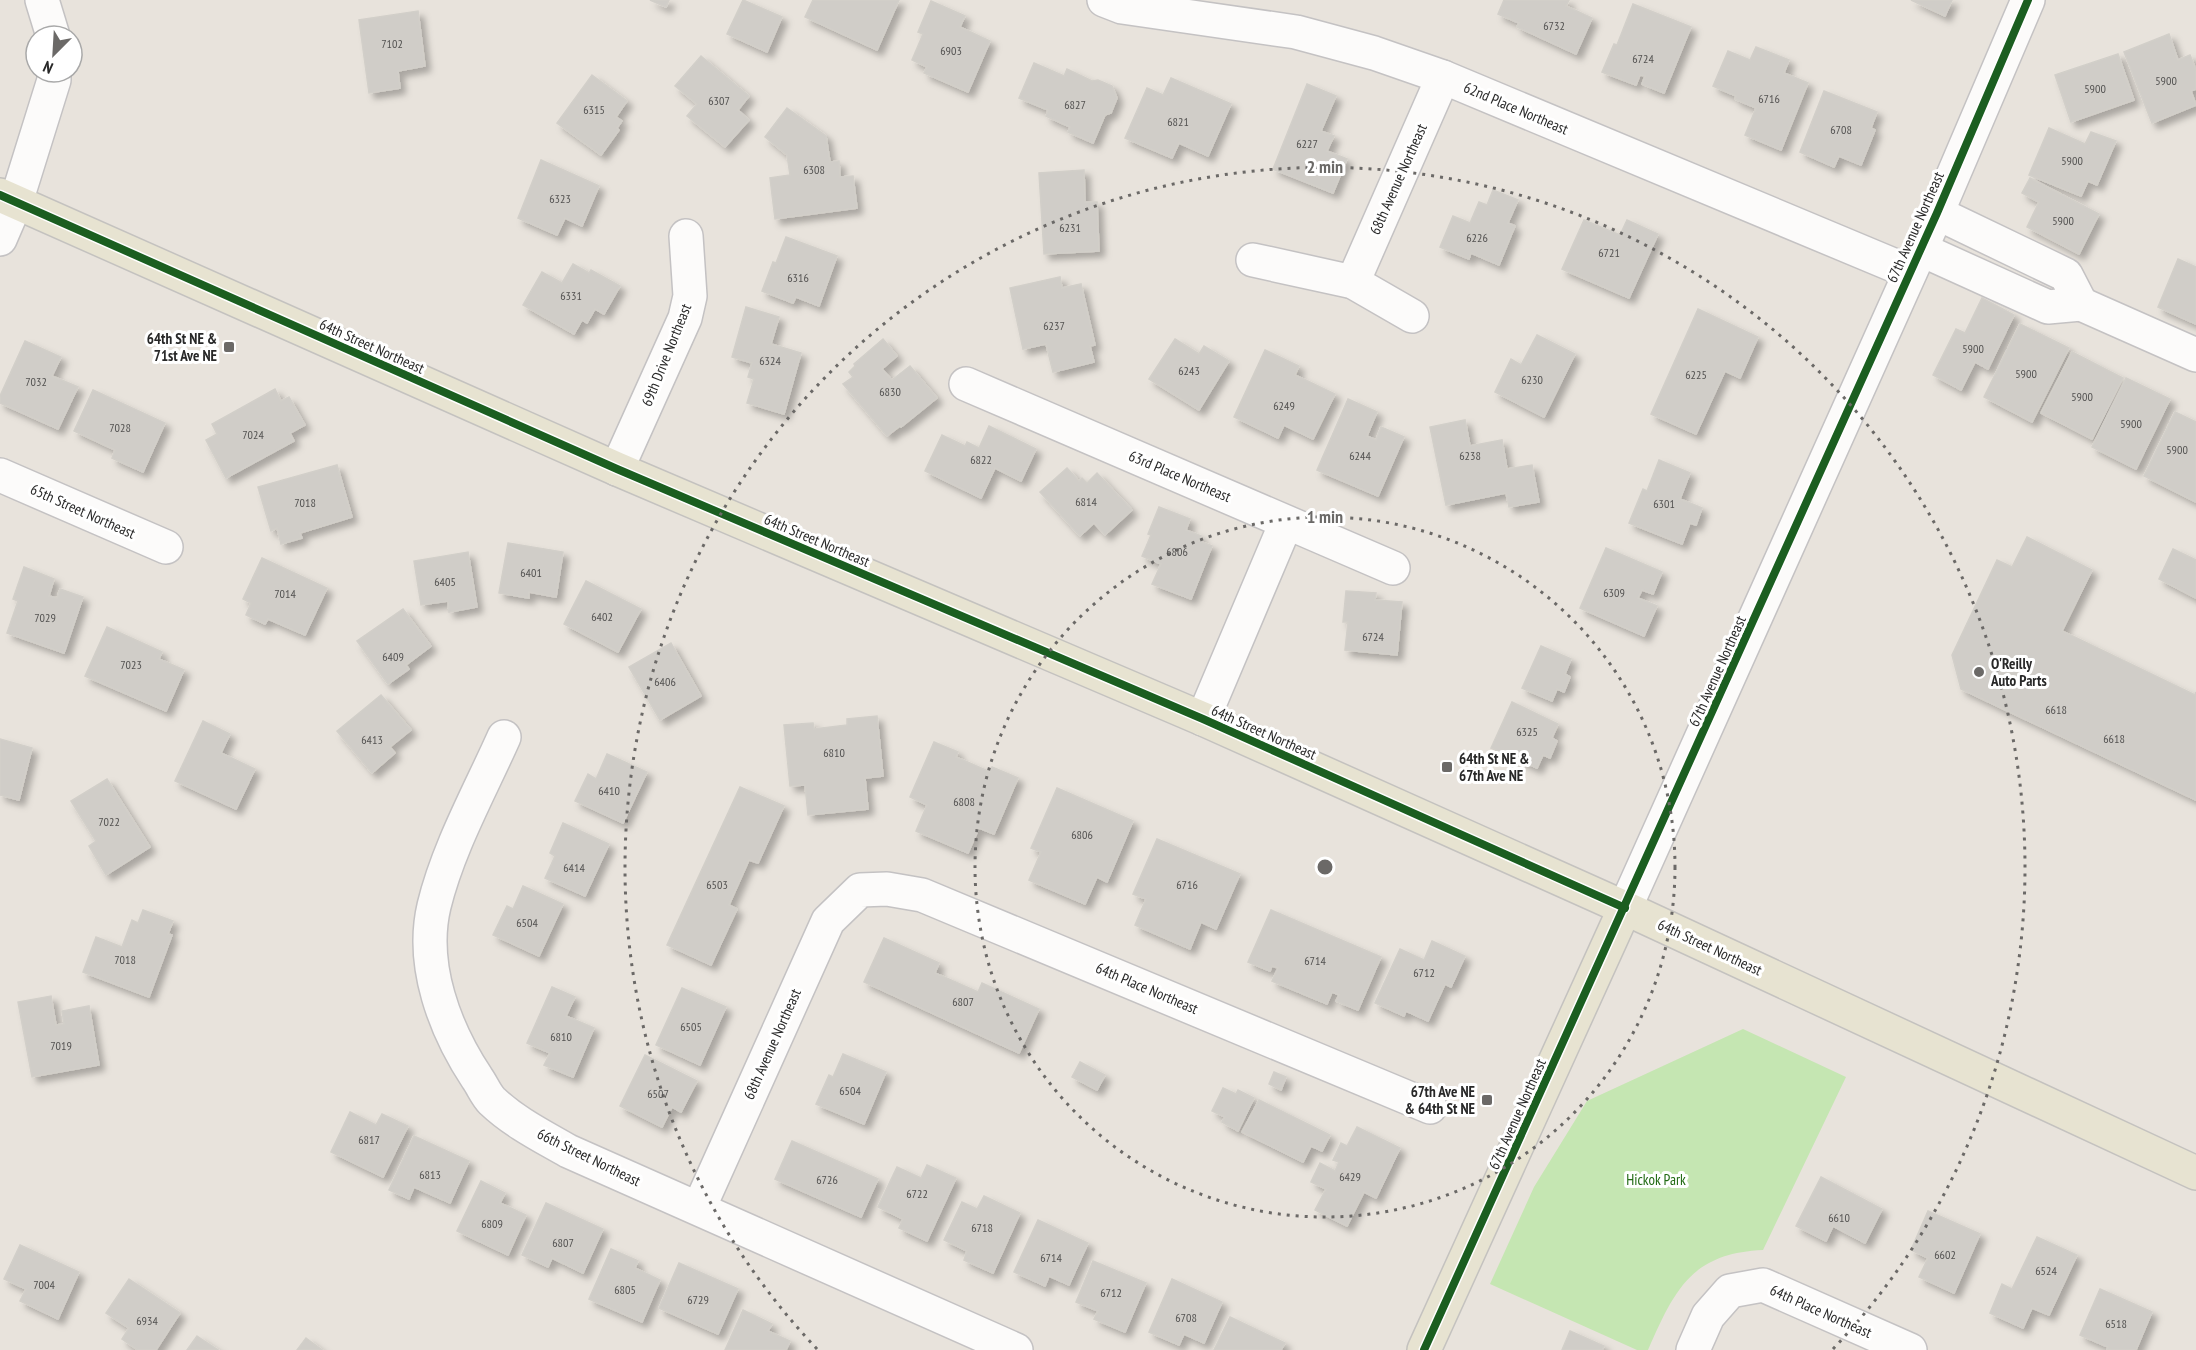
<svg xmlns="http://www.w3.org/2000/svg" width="2196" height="1350" font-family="'PT Sans Narrow',sans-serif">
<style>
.green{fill:#c5e6b2}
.building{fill:#d0cdc8;stroke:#d2cfc9;stroke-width:1.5;filter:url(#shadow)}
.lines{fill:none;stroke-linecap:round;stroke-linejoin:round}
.minor-casing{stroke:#c4c2c3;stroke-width:36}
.major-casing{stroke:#c4c2bf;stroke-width:36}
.minor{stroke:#fcfbfa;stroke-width:33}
.major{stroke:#e7e3d1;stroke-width:33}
.cycleway-casing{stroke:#fff;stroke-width:11}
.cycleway{stroke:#1b5e20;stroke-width:8}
.ring{fill:none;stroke:#6b6967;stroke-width:3;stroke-dasharray:3 6}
.poi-dot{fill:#6b6967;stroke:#fff;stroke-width:2}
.labels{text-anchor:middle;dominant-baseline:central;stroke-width:6;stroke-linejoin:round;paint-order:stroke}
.number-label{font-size:12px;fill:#535251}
.street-label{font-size:15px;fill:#282828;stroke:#fff}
.poi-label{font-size:15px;font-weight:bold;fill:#282828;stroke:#fff;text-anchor:end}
.park-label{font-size:15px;fill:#216a13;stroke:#fff}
.centre{fill:#6b6967;stroke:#fff;stroke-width:3}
.ring-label{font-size:18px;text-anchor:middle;font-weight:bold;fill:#6b6967;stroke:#fff;stroke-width:6;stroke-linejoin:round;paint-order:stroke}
</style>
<defs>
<filter id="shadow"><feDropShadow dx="5.5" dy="5.5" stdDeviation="3" flood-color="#0004"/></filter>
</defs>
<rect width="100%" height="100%" fill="#e8e3dc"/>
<!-- green -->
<path class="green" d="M1743 1029 1846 1077 1763 1250C1691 1253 1674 1291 1648 1350H1637L1490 1284 1534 1187 1587 1101Z"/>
<!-- building -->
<g class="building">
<polygon points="650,0 669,0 666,7"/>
<polygon points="743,0 782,17 767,52 727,34"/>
<polygon points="813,0 899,0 877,50 805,17"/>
<polygon points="1504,0 1569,0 1566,6 1592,18 1576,54 1517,27 1519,23 1498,14"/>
<polygon points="1911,0 1952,0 1945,16"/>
<polygon points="931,1 965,16 960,27 990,41 968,92 924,73 927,67 912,60 923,34 918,32"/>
<polygon points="1633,4 1691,27 1664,93 1642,84 1645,76 1640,75 1636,85 1602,72 1614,44 1617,45"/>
<polygon points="418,11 425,66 398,71 400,88 369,93 359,20"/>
<polygon points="2169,34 2178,60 2190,55 2196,70 2196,89 2191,91 2196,105 2152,123 2124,52"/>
<polygon points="1756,47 1789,60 1784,73 1808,83 1781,150 1745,135 1756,108 1735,99 1736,96 1713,86 1728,51 1750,60"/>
<polygon points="2118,54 2134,100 2071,122 2055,75"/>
<polygon points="701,56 749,96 738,110 749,120 725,147 687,116 697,104 675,86"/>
<polygon points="1034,63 1064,76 1067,69 1092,81 1098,80 1112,86 1117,98 1111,113 1105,115 1093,143 1068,132 1070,127 1046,116 1048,110 1019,98"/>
<polygon points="592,75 627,101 616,117 622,121 617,128 619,130 601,155 557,123"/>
<polygon points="1171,78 1231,104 1208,156 1179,143 1172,158 1125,138 1147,88 1163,95"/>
<polygon points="1307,84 1336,96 1321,131 1334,136 1327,151 1347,159 1333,193 1273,169"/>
<polygon points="1824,91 1877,112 1871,128 1875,130 1861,165 1839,156 1834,167 1800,152"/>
<polygon points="787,108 826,136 830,162 839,161 840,177 853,176 857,208 775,219 770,178 790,175 787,155 765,137"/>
<polygon points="2049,128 2085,144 2091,132 2116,141 2097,185 2088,181 2081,196 2029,175"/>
<polygon points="541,160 599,186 582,226 565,218 557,235 518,218"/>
<polygon points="1084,170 1085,202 1097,202 1099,251 1044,254 1039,173"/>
<polygon points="2030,178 2099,214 2079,254 2027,227 2039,202 2022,193"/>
<polygon points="1493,190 1518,200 1508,223 1515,226 1499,265 1471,253 1469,259 1440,247 1453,216 1470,223 1479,202 1487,205"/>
<polygon points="1584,220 1620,235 1627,220 1658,234 1629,298 1562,269"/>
<polygon points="786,237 837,256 819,306 796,297 793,303 762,291 773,262 776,263"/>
<polygon points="2178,259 2196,267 2196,324 2158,307"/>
<polygon points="573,264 589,273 591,270 620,286 604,314 595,309 587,323 582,320 574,334 523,305 542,272 562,283"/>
<polygon points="1060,277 1062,288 1081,284 1095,345 1090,346 1094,362 1053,372 1046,344 1023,349 1010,288"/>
<polygon points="1982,298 2014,315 1988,369 1975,362 1961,390 1933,375 1956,329 1965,333"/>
<polygon points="746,307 779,317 771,344 801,353 784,414 747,403 754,379 748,377 752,363 732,357"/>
<polygon points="1698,309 1758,337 1740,378 1725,371 1696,434 1651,414"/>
<polygon points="2020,324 2069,348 2032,422 1984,397"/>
<polygon points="1537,335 1575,354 1544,417 1495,392 1511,359 1521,365"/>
<polygon points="883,339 897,356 882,369 892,380 910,366 937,398 901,427 900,426 887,436 843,384 853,377 849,372 855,366 854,364"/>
<polygon points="1175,339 1199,354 1204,346 1229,361 1199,410 1149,379"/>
<polygon points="25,341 61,357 52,376 78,387 58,429 0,403 0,396"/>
<polygon points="1265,350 1299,366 1295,375 1335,394 1313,439 1284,425 1278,438 1234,417"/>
<polygon points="2072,352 2123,378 2092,439 2041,413"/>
<polygon points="2126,378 2170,399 2136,469 2092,447"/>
<polygon points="275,389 281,401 289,397 305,425 290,433 294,441 226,478 206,440 217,434 212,424"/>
<polygon points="93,390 165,423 143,472 112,458 115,450 74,431"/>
<polygon points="1348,399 1377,412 1367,436 1376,440 1381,427 1404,437 1378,496 1317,470"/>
<polygon points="2175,412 2196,422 2196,502 2144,476"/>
<polygon points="1465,420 1470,446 1502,440 1507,469 1532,465 1539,502 1509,507 1506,493 1446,505 1430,427"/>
<polygon points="989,426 1036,449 1021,481 995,468 981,498 925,471 942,435 965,446 967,442 979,448"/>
<polygon points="1659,460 1690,473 1680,499 1702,508 1696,525 1690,523 1682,544 1629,523 1643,489 1647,491"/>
<polygon points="337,465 352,517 300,533 302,538 281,544 277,528 271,531 258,487"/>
<polygon points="1067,468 1079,481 1082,478 1087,483 1097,473 1132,510 1105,535 1094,523 1080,536 1040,492"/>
<polygon points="1159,507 1190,519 1186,530 1201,536 1199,541 1212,546 1191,599 1152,584 1161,564 1142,556 1151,535 1148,534"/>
<polygon points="2027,537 2092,570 2062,631 2195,695 2196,692 2196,800 1961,689 1952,655 1997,560 2012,567"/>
<polygon points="508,543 563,552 556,597 529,592 529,598 499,593"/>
<polygon points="1606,548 1662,572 1653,594 1642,590 1638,598 1657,606 1644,636 1580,608"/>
<polygon points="2173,549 2196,560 2196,598 2159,579"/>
<polygon points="468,552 477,607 449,612 448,601 421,605 414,561"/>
<polygon points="262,558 327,588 305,635 268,619 265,624 246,615 251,603 243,599"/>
<polygon points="24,567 54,579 49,596 57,598 60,589 83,597 64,653 7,633 18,601 13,599"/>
<polygon points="586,581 641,609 618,652 564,624"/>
<polygon points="1346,591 1376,593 1375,600 1402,602 1397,655 1345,650 1348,622 1343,622"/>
<polygon points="403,609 431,646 406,665 409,669 388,684 357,641"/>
<polygon points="107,627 162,652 159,659 184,670 166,711 85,676"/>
<polygon points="671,643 701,696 660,720 629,667"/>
<polygon points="1541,646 1571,659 1565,674 1570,677 1564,692 1557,689 1552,701 1522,688"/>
<polygon points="381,695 411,730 390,747 395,753 372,773 337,731"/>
<polygon points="1512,702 1558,724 1552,738 1557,741 1550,758 1543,755 1537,768 1491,748"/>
<polygon points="877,716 883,776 865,778 868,809 808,815 805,785 790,786 784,725 813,723 814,729 847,725 847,719"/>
<polygon points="203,721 230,734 221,753 255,769 236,809 175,781"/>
<polygon points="0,739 32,748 19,800 0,795"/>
<polygon points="934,742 958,752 956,757 990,772 992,767 1018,778 994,834 979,828 968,853 916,831 927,805 910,797"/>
<polygon points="607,754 647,772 623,823 575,801 588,774 596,779"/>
<polygon points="107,779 150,847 106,875 89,846 96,841 71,801"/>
<polygon points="740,787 784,806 758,863 749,860 729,905 737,909 711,965 667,945"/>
<polygon points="1057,788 1133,821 1107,882 1097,877 1085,904 1029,880 1041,852 1031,848"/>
<polygon points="563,823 609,844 585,896 545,878 555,856 550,853"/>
<polygon points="1157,839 1240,874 1216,929 1201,922 1190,949 1135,925 1146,899 1133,894"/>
<polygon points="523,886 563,904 539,956 493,935 507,906 513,909"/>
<polygon points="143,910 173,921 168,934 172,935 149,997 83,972 96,937 122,947 132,920 138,923"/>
<polygon points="1271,910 1381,957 1358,1010 1336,1001 1339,995 1332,992 1327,1004 1272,981 1278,968 1272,966 1270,971 1248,962"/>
<polygon points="884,938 939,963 935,973 978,992 982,983 1039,1009 1019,1053 864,982"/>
<polygon points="1432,941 1465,956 1451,987 1445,984 1428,1021 1406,1011 1404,1016 1375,1003 1400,949 1424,960"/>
<polygon points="552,987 575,997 566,1016 594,1028 573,1077 544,1065 550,1053 527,1043"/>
<polygon points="682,988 726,1007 700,1065 656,1045"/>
<polygon points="51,996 56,1025 64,1024 62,1011 89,1006 99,1065 32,1077 18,1002"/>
<polygon points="843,1054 886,1072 864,1124 816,1104 829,1075 833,1077"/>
<polygon points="645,1055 697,1081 681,1112 672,1107 662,1127 620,1106"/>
<polygon points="1080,1062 1105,1075 1097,1090 1072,1077"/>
<polygon points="1274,1072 1286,1077 1281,1090 1269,1084"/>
<polygon points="1223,1088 1236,1094 1238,1090 1254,1098 1238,1131 1222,1122 1225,1117 1212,1111"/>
<polygon points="1259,1100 1330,1135 1322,1151 1311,1146 1303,1162 1242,1132"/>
<polygon points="350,1112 376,1125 382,1114 408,1126 383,1177 331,1152"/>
<polygon points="1357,1127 1400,1148 1376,1198 1364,1192 1347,1226 1315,1210 1326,1189 1311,1182 1320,1163 1335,1171 1339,1162 1333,1160 1341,1143 1347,1146"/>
<polygon points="414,1136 469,1161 450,1203 414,1187 409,1199 389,1190"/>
<polygon points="792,1141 878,1179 861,1217 775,1179"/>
<polygon points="927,1165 956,1178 927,1241 899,1228 903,1219 878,1207 897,1167 921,1178"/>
<polygon points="1821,1177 1882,1209 1865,1243 1833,1226 1826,1241 1796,1226"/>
<polygon points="481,1181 505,1193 500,1203 526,1215 508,1255 457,1231"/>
<polygon points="984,1196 1020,1213 993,1273 964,1260 967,1251 944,1240 962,1202 977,1209"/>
<polygon points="546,1203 603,1229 583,1273 552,1258 548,1267 522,1255"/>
<polygon points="1928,1211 1980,1234 1954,1293 1919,1277 1928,1258 1911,1250"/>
<polygon points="1038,1220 1088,1243 1069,1285 1049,1276 1045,1286 1014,1272"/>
<polygon points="2037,1237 2077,1255 2049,1315 2032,1308 2023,1328 1990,1313 2002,1284 2012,1289"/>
<polygon points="20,1245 79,1272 58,1319 20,1301 26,1289 4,1279"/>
<polygon points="611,1249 638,1261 635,1268 660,1280 642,1322 589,1299"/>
<polygon points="1093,1261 1146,1283 1125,1332 1094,1319 1098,1311 1076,1302"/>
<polygon points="679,1263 738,1289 718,1334 659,1308"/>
<polygon points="129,1279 180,1313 156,1350 138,1350 122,1339 129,1328 106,1313"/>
<polygon points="1172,1279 1222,1302 1204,1343 1184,1334 1179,1345 1149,1332"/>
<polygon points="2100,1289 2152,1312 2136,1350 2107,1350 2108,1347 2080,1335"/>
<polygon points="743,1310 772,1324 768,1331 790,1341 786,1350 725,1350"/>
<polygon points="1230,1317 1285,1343 1281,1350 1214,1350"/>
<polygon points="1570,1331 1604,1346 1602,1350 1562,1350"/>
<polygon points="197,1336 218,1350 187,1350"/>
<polygon points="306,1338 322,1350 297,1350"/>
</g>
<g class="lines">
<!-- minor casing -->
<g class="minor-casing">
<g id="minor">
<polyline points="42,0 53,36"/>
<polyline points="1104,0 1122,7 1296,32 1374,53 1443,77 1910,272"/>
<polyline points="0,239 16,202 54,80 54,72"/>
<polyline points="1920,249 2048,307 2081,304 2066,275 1937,213"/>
<polyline points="1253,260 1353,282 1412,316"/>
<polyline points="1353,282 1443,77"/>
<polyline points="2081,304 2196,355"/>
<polyline points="966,384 1393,568"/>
<polyline points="617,469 685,318 690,296 686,236"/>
<polyline points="0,475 166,547"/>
<polyline points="1203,719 1286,523"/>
<path d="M504 737C480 791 448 848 434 906 420 965 445 1030 477 1078 482 1085 486 1095 492 1101 514 1122 542 1136 568 1151L1016 1350"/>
<polyline points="1625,908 1937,213 2028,0"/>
<polyline points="699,1208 828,921 860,890 887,889 922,895 1430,1107"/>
<polyline points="1693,1350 1708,1316 1730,1291 1763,1285 1910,1350"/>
</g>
</g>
<!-- major casing -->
<g class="major-casing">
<g id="major">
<polyline points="0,195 617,469 1203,719 1625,908 2196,1173"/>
<polyline points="1424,1350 1625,908"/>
</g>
</g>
<!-- minor -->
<use href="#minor" class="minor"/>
<!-- major -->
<use href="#major" class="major"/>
<!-- cycleway casing -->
<g class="cycleway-casing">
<g id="cycleway">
<polyline points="0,195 617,469 1203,719 1625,908"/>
<polyline points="1424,1350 1937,213 2028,0"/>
</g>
</g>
<!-- cycleway -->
<use href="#cycleway" class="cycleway"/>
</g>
<!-- distance rings -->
<g class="ring">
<circle cx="1325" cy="867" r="350"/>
<path d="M817 1349A700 700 0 1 1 1833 1349"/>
</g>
<!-- markers -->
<g class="poi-dot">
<rect x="223" y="341" width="12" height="12" rx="3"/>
<circle cx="1979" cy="672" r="6"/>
<rect x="1441" y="761" width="12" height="12" rx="3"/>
<rect x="1481" y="1094" width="12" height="12" rx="3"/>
</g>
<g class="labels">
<!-- number labels -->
<g class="number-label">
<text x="1554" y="25">6732</text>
<text x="392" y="43">7102</text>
<text x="951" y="50">6903</text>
<text x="1643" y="58">6724</text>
<text x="2166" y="80">5900</text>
<text x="2095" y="88">5900</text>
<text x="1769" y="98">6716</text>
<text x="719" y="100">6307</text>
<text x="1075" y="104">6827</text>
<text x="594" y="109">6315</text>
<text x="1178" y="121">6821</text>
<text x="1841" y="129">6708</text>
<text x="1307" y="143">6227</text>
<text x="2072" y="160">5900</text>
<text x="814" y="169">6308</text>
<text x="560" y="198">6323</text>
<text x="2063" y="220">5900</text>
<text x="1070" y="227">6231</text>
<text x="1477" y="237">6226</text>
<text x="1609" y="252">6721</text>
<text x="798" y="277">6316</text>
<text x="571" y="295">6331</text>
<text x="1054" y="325">6237</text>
<text x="1973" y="348">5900</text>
<text x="770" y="360">6324</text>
<text x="1189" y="370">6243</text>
<text x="2026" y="373">5900</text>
<text x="1696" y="374">6225</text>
<text x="1532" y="379">6230</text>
<text x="36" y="381">7032</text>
<text x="890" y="391">6830</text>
<text x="2082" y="396">5900</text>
<text x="1284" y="405">6249</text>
<text x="2131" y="423">5900</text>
<text x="120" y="427">7028</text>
<text x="253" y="434">7024</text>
<text x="2177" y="449">5900</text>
<text x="1360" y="455">6244</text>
<text x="1470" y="455">6238</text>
<text x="981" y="459">6822</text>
<text x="1086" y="501">6814</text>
<text x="305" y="502">7018</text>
<text x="1664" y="503">6301</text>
<text x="1177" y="551">6806</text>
<text x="531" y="572">6401</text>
<text x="445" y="581">6405</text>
<text x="1614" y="592">6309</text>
<text x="285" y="593">7014</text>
<text x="602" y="616">6402</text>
<text x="45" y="617">7029</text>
<text x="1373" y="636">6724</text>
<text x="393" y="656">6409</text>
<text x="131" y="664">7023</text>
<text x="665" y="681">6406</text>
<text x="2056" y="709">6618</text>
<text x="1527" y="731">6325</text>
<text x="2114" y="738">6618</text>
<text x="372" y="739">6413</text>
<text x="834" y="752">6810</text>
<text x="609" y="790">6410</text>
<text x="964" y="801">6808</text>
<text x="109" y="821">7022</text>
<text x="1082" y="834">6806</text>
<text x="574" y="867">6414</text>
<text x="717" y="884">6503</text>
<text x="1187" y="884">6716</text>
<text x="527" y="922">6504</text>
<text x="125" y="959">7018</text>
<text x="1315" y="960">6714</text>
<text x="1424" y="972">6712</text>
<text x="963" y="1001">6807</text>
<text x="691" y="1026">6505</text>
<text x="561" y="1036">6810</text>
<text x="61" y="1045">7019</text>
<text x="850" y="1090">6504</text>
<text x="658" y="1093">6507</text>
<text x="369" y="1139">6817</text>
<text x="430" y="1174">6813</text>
<text x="1350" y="1176">6429</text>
<text x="827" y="1179">6726</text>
<text x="917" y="1193">6722</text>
<text x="1839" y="1217">6610</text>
<text x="492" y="1223">6809</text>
<text x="982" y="1227">6718</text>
<text x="563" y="1242">6807</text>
<text x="1945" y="1254">6602</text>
<text x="1051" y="1257">6714</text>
<text x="2046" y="1270">6524</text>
<text x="44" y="1284">7004</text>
<text x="625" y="1289">6805</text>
<text x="1111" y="1292">6712</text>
<text x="698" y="1299">6729</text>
<text x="1186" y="1317">6708</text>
<text x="147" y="1320">6934</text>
<text x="2116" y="1323">6518</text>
</g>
<!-- street labels -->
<g class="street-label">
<text transform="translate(1516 108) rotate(23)">62nd Place Northeast</text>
<text transform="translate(1398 179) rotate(-66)">68th Avenue Northeast</text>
<text transform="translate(1915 227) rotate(-66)">67th Avenue Northeast</text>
<text transform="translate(372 346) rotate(24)">64th Street Northeast</text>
<text transform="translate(666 355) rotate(-68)">69th Drive Northeast</text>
<text transform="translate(1180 476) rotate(23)">63rd Place Northeast</text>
<text transform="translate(83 511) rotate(24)">65th Street Northeast</text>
<text transform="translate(817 540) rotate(23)">64th Street Northeast</text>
<text transform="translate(1717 671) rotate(-66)">67th Avenue Northeast</text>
<text transform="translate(1264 732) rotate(24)">64th Street Northeast</text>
<text transform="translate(1710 947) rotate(25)">64th Street Northeast</text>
<text transform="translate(1147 988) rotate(23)">64th Place Northeast</text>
<text transform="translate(772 1044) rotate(-66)">68th Avenue Northeast</text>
<text transform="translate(1517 1114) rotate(-66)">67th Avenue Northeast</text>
<text transform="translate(589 1157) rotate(26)">66th Street Northeast</text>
<text transform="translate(1821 1311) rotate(24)">64th Place Northeast</text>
</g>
<!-- poi labels -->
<g class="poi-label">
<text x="217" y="338">64th St NE &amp;<tspan x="217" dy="17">71st Ave NE</tspan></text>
<text x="1991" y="663" text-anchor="start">O'Reilly<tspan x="1991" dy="17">Auto Parts</tspan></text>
<text x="1459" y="758" text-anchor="start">64th St NE &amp;<tspan x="1459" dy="17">67th Ave NE</tspan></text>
<text x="1475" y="1091">67th Ave NE<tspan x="1475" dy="17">&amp; 64th St NE</tspan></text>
</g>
<!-- park labels -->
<g class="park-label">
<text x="1656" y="1179">Hickok Park</text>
</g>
</g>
<circle cx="1325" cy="867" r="9" class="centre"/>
<g class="ring-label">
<text x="1325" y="173">2 min</text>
<text x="1325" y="523">1 min</text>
</g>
<!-- north arrow -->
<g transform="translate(54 54) rotate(204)"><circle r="28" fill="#ffffff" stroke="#a9a9a9" stroke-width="1.5"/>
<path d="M0-4.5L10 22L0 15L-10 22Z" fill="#6b6967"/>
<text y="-9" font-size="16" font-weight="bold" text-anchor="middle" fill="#282828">N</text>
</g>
</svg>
